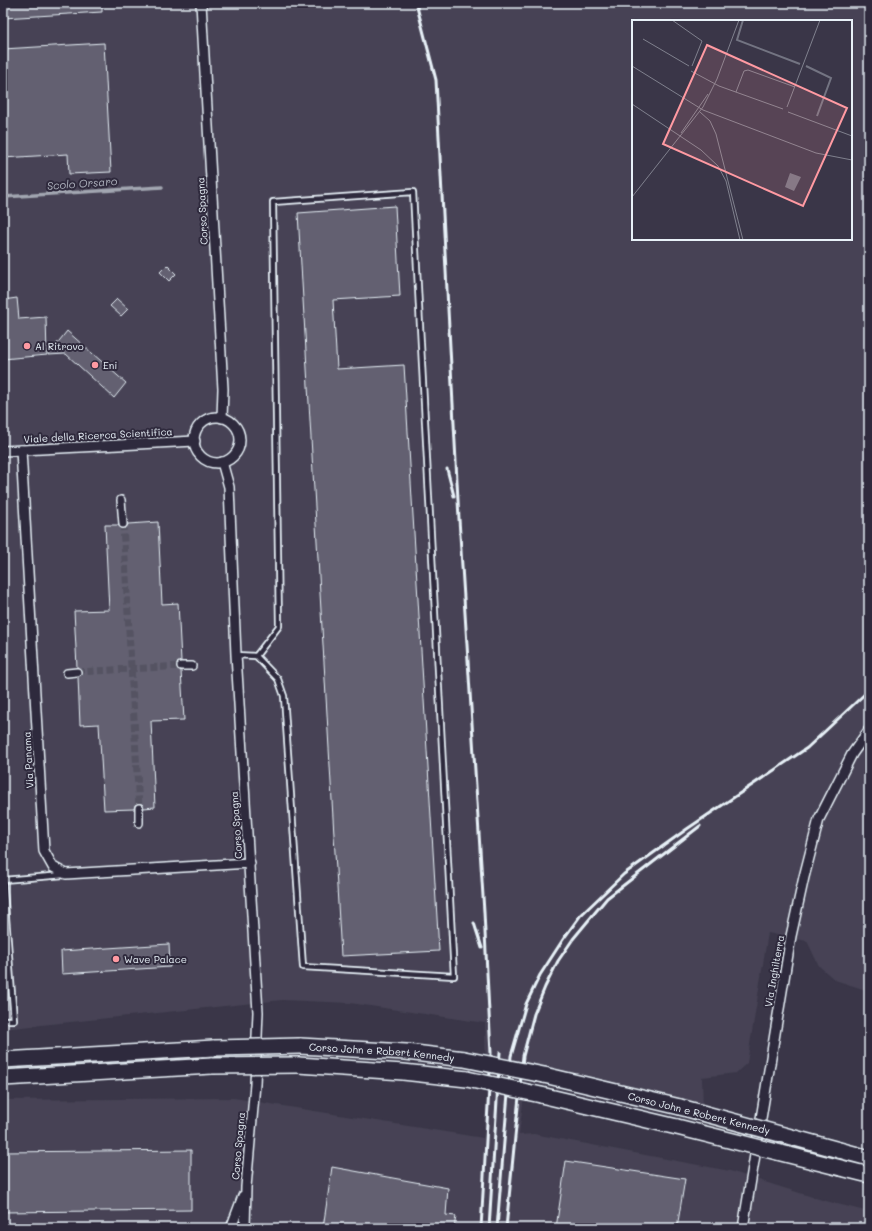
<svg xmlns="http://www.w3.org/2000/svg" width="872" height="1231" font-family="Mali,sans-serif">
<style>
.built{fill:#464354;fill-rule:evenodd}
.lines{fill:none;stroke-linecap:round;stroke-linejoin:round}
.stream{stroke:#a2a6b1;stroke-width:3.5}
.building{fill:#636171;stroke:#e8f1f8}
.pedestrian-tunnel{stroke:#545262;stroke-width:7;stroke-dasharray:7 3.5;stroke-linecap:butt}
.service-casing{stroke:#e8f1f8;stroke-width:8}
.pedestrian-casing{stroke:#e8f1f8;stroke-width:10}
.minor-casing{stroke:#e8f1f8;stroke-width:12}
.trunk-casing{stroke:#e8f1f8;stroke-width:18}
.service{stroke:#2f2a3d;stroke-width:4.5}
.pedestrian{stroke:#2f2a3d;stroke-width:7}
.minor{stroke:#2f2a3d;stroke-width:9}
.trunk{stroke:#2f2a3d;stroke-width:15}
.rail{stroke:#e8f1f8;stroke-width:3}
.trunk-bridge-casing{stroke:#e8f1f8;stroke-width:18;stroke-linecap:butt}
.trunk-bridge{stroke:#2f2a3d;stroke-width:15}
.poi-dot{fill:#ff9aa2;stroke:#2f2a3d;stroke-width:1.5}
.labels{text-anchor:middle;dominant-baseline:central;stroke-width:4;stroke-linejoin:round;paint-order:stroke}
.street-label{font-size:10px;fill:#e8f1f8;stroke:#2f2a3d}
.poi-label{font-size:10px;fill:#e8f1f8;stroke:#2f2a3d;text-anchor:start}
.water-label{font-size:11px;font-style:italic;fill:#aeb2bd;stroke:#2f2a3d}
.inset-river{fill:none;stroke:#737482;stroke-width:2}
.inset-road{fill:none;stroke:#80818e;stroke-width:1}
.view{fill:#ff9aa2;fill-opacity:0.15;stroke:#ff9aa2;stroke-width:2}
.inset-edge{fill:none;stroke:#e8f1f8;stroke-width:2}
</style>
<rect width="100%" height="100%" fill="#3a3648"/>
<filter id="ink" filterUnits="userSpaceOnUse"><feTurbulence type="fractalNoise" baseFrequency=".025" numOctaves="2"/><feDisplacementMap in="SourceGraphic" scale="8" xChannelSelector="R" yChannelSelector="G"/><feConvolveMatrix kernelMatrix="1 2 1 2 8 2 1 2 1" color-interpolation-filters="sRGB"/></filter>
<g filter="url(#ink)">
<!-- built -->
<path class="built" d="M3 3H869V991L835 980 819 966 807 941 768 933 747 1063 736 1073 702 1077 703 1110 527 1070 519 1135 534 1134 730 1171 822 1200 869 1212V1228H3V1100L234 1098 483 1138 486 1101 485 1023 350 1003 282 1000 3 1029ZM633 21H851V239H633Z"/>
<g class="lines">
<!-- stream -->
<polyline class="stream" points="3,197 162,187"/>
</g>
<!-- building -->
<g class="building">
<polygon points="3,3 102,3 102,12 3,18"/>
<polygon points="104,43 111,172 69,174 68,154 3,158 3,49"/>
<polygon points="395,206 400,296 333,300 337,369 404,365 439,951 341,956 298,213"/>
<polygon points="167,265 176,274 169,281 160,272"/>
<polygon points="17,298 19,319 46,317 47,355 3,359 3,300"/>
<polygon points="117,299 128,309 121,316 110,306"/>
<polygon points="67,331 126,383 114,398 66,354 48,355"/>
<polygon points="158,522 162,604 178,603 181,661 177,663 176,666 181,671 184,720 151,721 155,807 144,808 142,804 139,803 135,805 134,809 104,810 99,724 80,725 78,677 82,672 77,667 74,611 109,610 105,525 118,525 123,529 126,528 128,524"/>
<polygon points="169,944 170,967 62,974 61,951"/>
<polygon points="191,1150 191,1210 3,1212 3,1152"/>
<polygon points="566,1161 685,1179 677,1228 556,1228"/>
<polygon points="332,1167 448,1188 446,1215 456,1216 454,1228 323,1228"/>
</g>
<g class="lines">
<!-- pedestrian-tunnel -->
<g class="pedestrian-tunnel">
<polyline points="123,524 139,808"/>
<polyline points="77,672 181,666"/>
</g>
<!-- service casing -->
<g class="service-casing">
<g id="service">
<polyline points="236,655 256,656 278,679 284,696 303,967 454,976 413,192 273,202 279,626 256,656"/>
<polyline points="3,878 14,1020 3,1020"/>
<polyline points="3,880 64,875"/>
</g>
</g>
<!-- pedestrian casing -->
<g class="pedestrian-casing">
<g id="pedestrian">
<polyline points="121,500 123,524"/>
<polyline points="181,666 192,666"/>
<polyline points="67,673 77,672"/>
<polyline points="139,808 139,823"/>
</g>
</g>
<!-- minor casing -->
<g class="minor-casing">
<g id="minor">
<polyline points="201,3 223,389 222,418"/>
<circle cx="217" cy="440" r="23"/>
<polyline points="21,450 44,851 53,867 66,874 250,863"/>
<polyline points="3,451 195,441"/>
<polyline points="222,462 229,487 236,655 258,1012 255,1084 246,1187 245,1228"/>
<polyline points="231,1228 243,1196"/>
<polyline points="743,1228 791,936 804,877 819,819 852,754 869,730"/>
</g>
</g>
<!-- trunk casing -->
<g class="trunk-casing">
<g id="trunk">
<path id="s1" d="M300 1046 406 1052 464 1059"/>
<polyline points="3,1060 214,1048"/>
<polyline points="298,1065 403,1072 467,1079"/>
<polyline points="544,1075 680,1107"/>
<polyline points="3,1078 212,1066"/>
<polyline points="541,1095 677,1127"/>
<polyline points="839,1150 869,1158"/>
<polyline points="841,1168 869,1175"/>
</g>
</g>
<!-- service -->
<use href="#service" class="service"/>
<!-- pedestrian -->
<use href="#pedestrian" class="pedestrian"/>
<!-- minor -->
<use href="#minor" class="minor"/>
<!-- trunk -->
<use href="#trunk" class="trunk"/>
<!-- rail -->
<g class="rail">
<polyline points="416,3 436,80 459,519 484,912 491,1053 481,1228"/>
<polyline points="447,469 454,496"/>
<polyline points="474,923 482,948"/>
<polyline points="489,1228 500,1052"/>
<polyline points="497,1228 511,1056 526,1004 540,975 564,938 580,916 624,874 687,829 807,748 869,690"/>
<polyline points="506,1228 523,1056 534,1014 545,987 558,961 573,939 607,898 700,826"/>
</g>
<!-- trunk-bridge casing -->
<g class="trunk-bridge-casing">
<g id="trunk-bridge">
<polyline points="214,1048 300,1046"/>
<polyline points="464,1059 544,1075"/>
<polyline points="212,1066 298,1065"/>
<polyline points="467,1079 541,1095"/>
<polyline points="680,1107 839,1150"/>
<polyline points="677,1127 841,1168"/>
</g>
</g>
<!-- trunk-bridge -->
<use href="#trunk-bridge" class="trunk-bridge"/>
</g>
</g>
<!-- markers -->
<g class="poi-dot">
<circle cx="27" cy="346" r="4"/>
<circle cx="95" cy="365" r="4"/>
<circle cx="116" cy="959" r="4"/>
</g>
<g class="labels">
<!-- street labels -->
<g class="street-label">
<text transform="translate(202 211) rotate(-93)">Corso Spagna</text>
<text transform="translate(98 435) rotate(-3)">Viale della Ricerca Scientifica</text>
<text transform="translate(28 760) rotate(-93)">Via Panama</text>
<text transform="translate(236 825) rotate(-94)">Corso Spagna</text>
<text transform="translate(774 971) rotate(-80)">Via Inghilterra</text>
<text stroke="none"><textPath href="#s1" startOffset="82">Corso John e Robert Kennedy</textPath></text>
<text transform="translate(699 1113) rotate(14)">Corso John e Robert Kennedy</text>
<text transform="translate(238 1146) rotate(-85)">Corso Spagna</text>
</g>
<!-- poi labels -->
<g class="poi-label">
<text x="35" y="346">Al Ritrovo</text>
<text x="103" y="365">Eni</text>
<text x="124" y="959">Wave Palace</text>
</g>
<!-- water labels -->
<g class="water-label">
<text transform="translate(82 183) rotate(-4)">Scolo Orsaro</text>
</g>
</g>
<!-- overview -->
<g transform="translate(632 20)">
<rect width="220" height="220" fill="#3a3648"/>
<path d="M158 153 169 157 162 171 153 167Z" fill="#737482"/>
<path class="inset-river" d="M111 0 105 20 168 44M174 46 199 58 185 96"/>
<path class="inset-road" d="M40 0 70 21 60 46M11 19 57 46M0 46 71 90 184 133 220 140M59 51 87 66 151 89M104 72 112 51 116 50 163 67M0 84 69 130 86 146 94 161 108 220M155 87 188 0M68 92 78 101 84 114 111 220M156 92 220 116M49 113 76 74M0 177 71 87 85 59 107 0"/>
<path class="view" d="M75 25 215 88 171 186 31 124Z"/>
<rect width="220" height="220" class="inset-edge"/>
</g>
<!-- margin -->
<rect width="872" height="1231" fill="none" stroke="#2f2a3d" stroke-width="16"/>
<rect x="8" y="8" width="856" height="1215" fill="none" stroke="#e8f1f8" stroke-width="1.5" filter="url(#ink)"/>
</svg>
